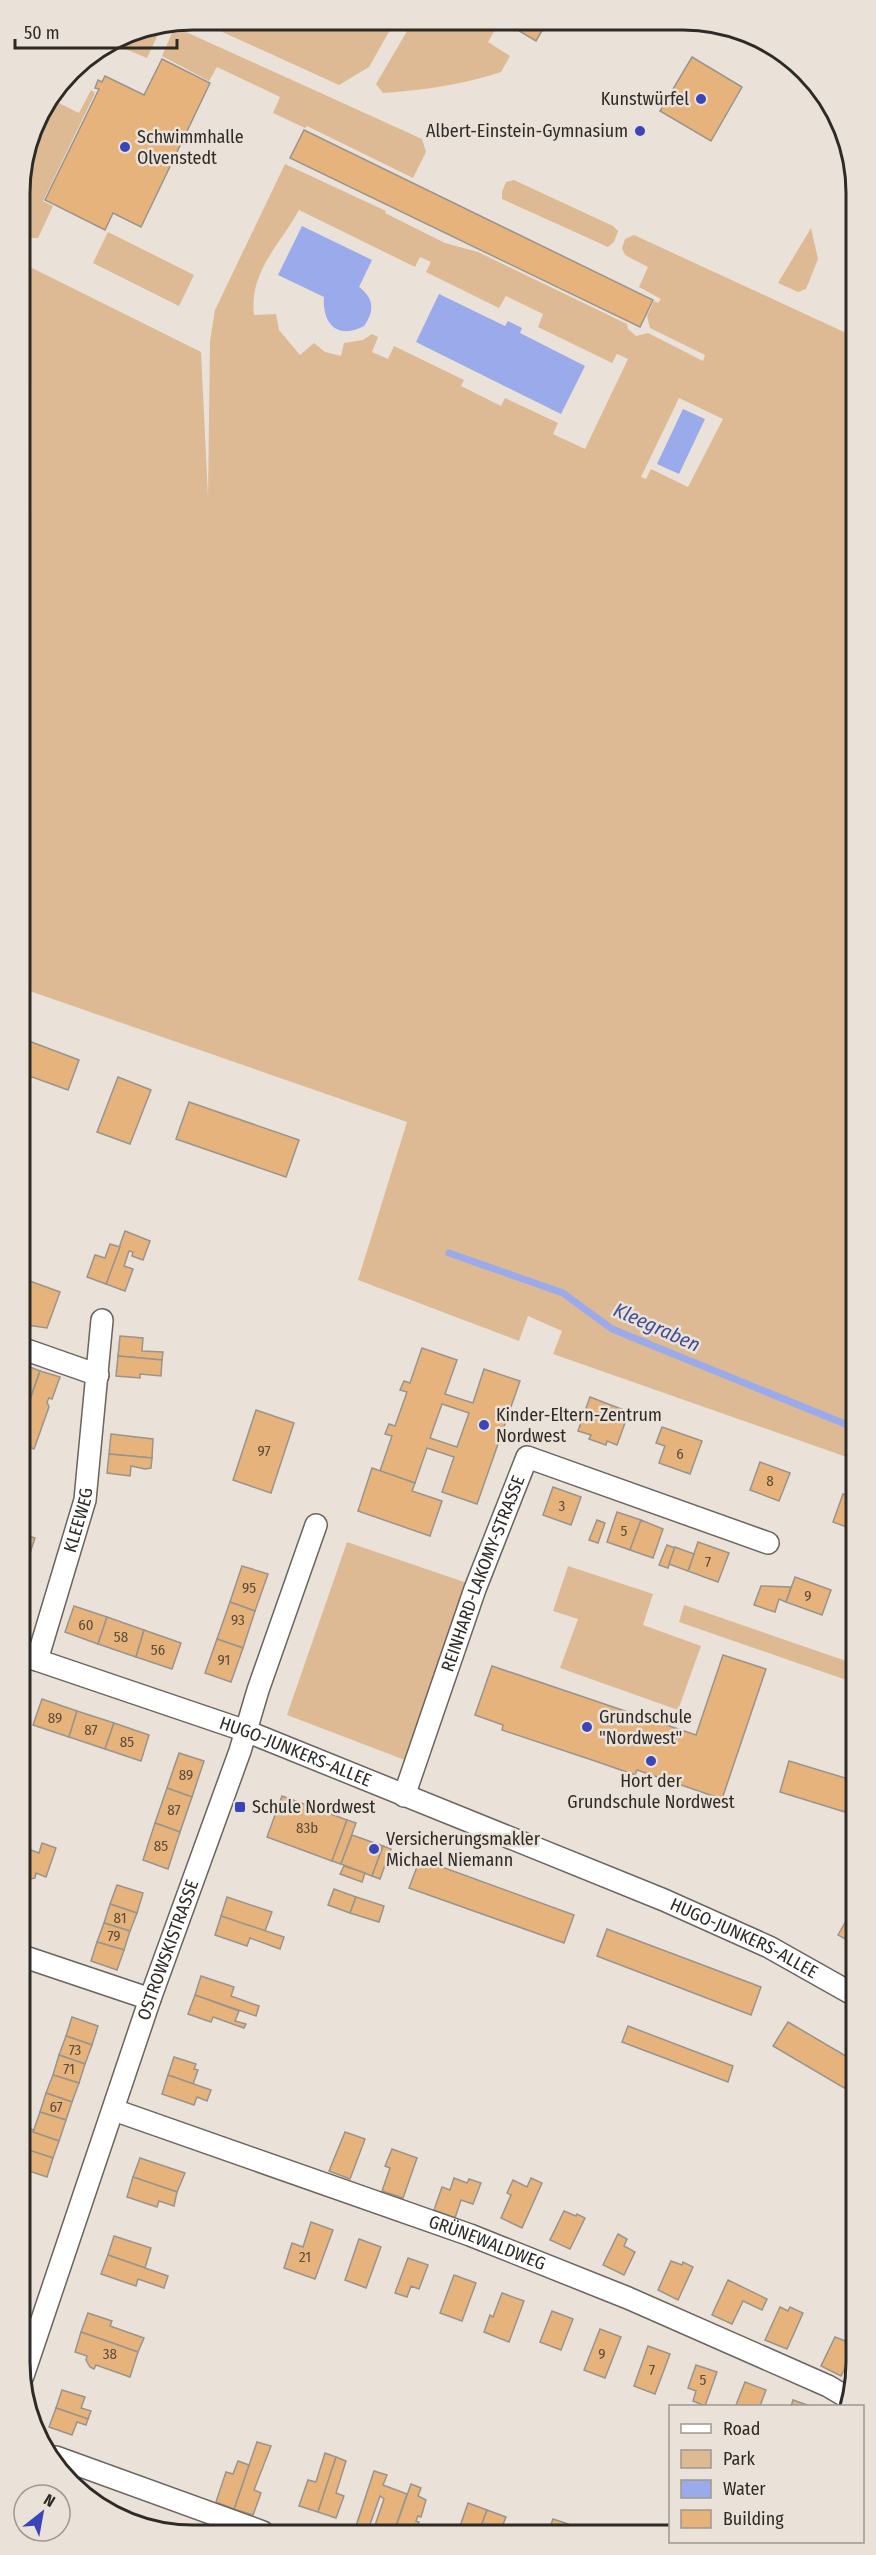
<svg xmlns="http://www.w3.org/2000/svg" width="876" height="2555" font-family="'Fira Sans Condensed',sans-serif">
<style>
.green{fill:#ddba94;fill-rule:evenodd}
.water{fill:#9aaaea}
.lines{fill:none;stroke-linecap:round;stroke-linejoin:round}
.stream{stroke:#9aaaea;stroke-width:7}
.building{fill:#e5b37b;stroke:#9b948c;stroke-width:1.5;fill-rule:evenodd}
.minor-casing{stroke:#6b645d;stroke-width:24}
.minor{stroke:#fff;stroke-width:21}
.poi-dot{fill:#3a45b8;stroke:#eae1d8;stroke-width:2}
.labels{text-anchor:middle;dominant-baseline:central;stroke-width:5;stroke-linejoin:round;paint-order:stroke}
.number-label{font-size:15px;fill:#5c4d3c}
.poi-label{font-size:18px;fill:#2e2b27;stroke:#eae1d8;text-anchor:start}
.street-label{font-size:18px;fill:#2e2b27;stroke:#eae1d8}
.water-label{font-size:20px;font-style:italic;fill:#404e99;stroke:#eae1d8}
.rim{fill:none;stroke:#2e2b27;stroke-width:3}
</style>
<rect width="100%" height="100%" fill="#eae1d8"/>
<!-- green -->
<g class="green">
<polygon points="196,20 395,21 369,67 339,85"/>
<path d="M413 21H496L499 23 488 42 510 56 501 72C462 85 424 90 383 93L376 84Z"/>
<polygon points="162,26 147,58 111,43 127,33"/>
<polygon points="186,32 422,139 426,152 413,178 307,126 305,128 273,113 280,97 217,67 209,81 162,56 172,33"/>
<polygon points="59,88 53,100 79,113 91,90 95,93 43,201 53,206 38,238 22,238 20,237 20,181 38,116"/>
<path d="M285 164 386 211 385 213 445 243 478 252 627 324 628 329 636 336 648 333 703 361 705 355 650 328 647 316 654 301 658 303 661 299 639 287 648 267 625 255 622 248 625 239 634 235 844 332 853 319 855 1460 553 1354 562 1331 528 1316 519 1341 358 1280 407 1122 21 988 20 262 201 352 208 497 210 341 215 310ZM299 210 415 267 420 257 431 262 426 272 499 308 506 296 543 314 538 327 612 363 617 354 628 359 585 449 553 434 558 423 505 398 501 406 461 386 464 380 394 346 388 359 372 352 378 337 372 334 363 340 344 343 341 356 325 352 314 343 300 355 279 330 276 314 254 315C249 271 280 245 299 210ZM679 398 723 419 688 487 651 469 646 479 641 477Z"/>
<polygon points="514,180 613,226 618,231 614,242 608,247 502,199 502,192 506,182"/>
<polygon points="811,228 818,259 806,289 798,292 778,283"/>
<polygon points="108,232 194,275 179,306 93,263"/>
<polygon points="347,1542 467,1583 405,1760 287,1715"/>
<polygon points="568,1566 653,1594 643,1625 701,1646 678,1710 560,1668 578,1619 553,1611"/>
<polygon points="684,1605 855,1664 855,1683 679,1622"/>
</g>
<!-- water -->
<g class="water">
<path d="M302 226 372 260 359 287C374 298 375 311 364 326 338 340 322 324 324 297L278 275Z"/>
<polygon points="439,294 505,326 508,321 522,328 520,333 585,366 561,414 416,342"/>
<polygon points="683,409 705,419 679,474 657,464"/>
</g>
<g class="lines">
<!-- stream -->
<polyline class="stream" points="449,1253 563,1293 612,1329 855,1428"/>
</g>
<!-- building -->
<g class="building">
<polygon points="504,22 547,22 536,41"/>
<polygon points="692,57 742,87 711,141 660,111"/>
<polygon points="162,59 210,83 141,227 113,213 105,230 45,200 99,89 95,88 98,80 102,82 105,76 144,95"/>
<polygon points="304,130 653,300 640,327 290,158"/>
<polygon points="21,1038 79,1060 68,1090 21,1073"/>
<polygon points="118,1077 151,1090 130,1144 97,1132"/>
<polygon points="189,1102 299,1140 286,1177 176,1139"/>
<polygon points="125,1231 150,1241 143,1260 132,1256 133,1252 129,1251 124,1266 133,1269 125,1291 106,1284"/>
<polygon points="110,1244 120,1247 106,1284 87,1277 95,1255 105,1258"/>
<polygon points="27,1280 60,1292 47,1328 27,1325 21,1319 26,1299 21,1286"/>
<polygon points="120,1336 143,1338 142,1351 163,1352 162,1360 118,1356"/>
<path d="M422 1348 457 1360 445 1394 473 1403 484 1369 520 1381 477 1504 442 1492 454 1457 427 1448 415 1483 380 1471 392 1436 385 1434 389 1424 395 1426 407 1392 400 1390 404 1381 410 1383ZM442 1404 469 1413 457 1447 430 1438Z"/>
<polygon points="118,1356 162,1360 161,1376 140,1374 140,1378 116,1376"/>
<polygon points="22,1364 40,1371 26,1410 22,1409 25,1390 22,1388"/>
<polygon points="40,1371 60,1377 52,1399 49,1398 47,1402 49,1407 34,1449 22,1444 22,1423"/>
<polygon points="590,1397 629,1412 617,1445 607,1441 606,1445 589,1439 591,1435 578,1431"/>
<polygon points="256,1410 294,1423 271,1493 233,1480"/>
<polygon points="662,1427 702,1441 690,1474 659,1463 665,1446 656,1443"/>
<polygon points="111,1434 153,1439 152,1458 109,1454"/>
<polygon points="109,1454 152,1458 151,1468 145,1469 131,1466 130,1476 107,1473"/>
<polygon points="760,1462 790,1473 779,1501 750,1490"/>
<polygon points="372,1468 415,1483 412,1491 442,1501 430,1536 358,1511"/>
<polygon points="553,1487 581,1497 571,1525 543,1515"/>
<polygon points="843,1494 855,1498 855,1530 833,1522"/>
<polygon points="617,1512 641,1520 630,1550 607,1542"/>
<polygon points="597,1520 605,1523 598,1543 589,1540"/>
<polygon points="641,1520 663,1529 653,1558 630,1550"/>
<polygon points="22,1534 35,1538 23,1574 22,1574"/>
<polygon points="698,1542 729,1553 718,1582 688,1571"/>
<polygon points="667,1545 675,1548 668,1568 659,1565"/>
<polygon points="675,1547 694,1554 688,1571 669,1564"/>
<polygon points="242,1566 268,1574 255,1611 230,1602"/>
<polygon points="795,1577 831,1590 822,1615 786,1602"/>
<polygon points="761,1586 791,1587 786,1602 779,1599 775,1612 754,1605"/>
<polygon points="230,1602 255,1611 243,1648 217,1639"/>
<polygon points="74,1606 107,1617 98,1644 65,1632"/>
<polygon points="107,1617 144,1630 136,1657 98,1644"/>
<polygon points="144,1630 181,1643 172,1669 136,1657"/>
<polygon points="217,1639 243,1648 231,1682 205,1673"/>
<polygon points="723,1655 766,1669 722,1799 637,1770 635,1775 598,1762 502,1730 503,1725 475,1715 492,1666 696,1735"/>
<polygon points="42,1699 77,1711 69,1737 33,1725"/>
<polygon points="77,1711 114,1723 105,1749 69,1737"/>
<polygon points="114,1723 149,1735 141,1761 105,1749"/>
<polygon points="179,1753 204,1761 192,1797 167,1788"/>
<polygon points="789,1761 855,1781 845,1812 780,1792"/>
<polygon points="167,1788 192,1797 180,1832 155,1823"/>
<polygon points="282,1796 347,1820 332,1861 267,1837"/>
<polygon points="347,1820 356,1823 341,1864 332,1861"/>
<polygon points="155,1823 180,1832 168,1869 143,1860"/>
<polygon points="352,1835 383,1846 372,1876 341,1864"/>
<polygon points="42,1843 56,1848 46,1877 36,1873 35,1878 29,1879 22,1896 22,1856 28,1858 31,1850 39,1853"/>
<polygon points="383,1846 391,1849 380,1879 372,1876"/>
<polygon points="420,1859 574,1915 564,1943 409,1888"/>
<polygon points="344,1866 365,1873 362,1882 340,1874"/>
<polygon points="117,1885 143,1893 137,1913 110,1904"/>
<polygon points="334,1889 356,1897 350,1913 328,1905"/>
<polygon points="227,1897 272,1912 265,1931 221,1916"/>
<polygon points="356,1897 384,1906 379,1922 350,1913"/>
<polygon points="110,1904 137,1913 130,1931 104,1923"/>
<polygon points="853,1909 856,1911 856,1945 838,1935"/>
<polygon points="221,1916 284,1937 280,1949 250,1938 247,1946 215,1935"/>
<polygon points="104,1923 130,1931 124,1950 97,1942"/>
<polygon points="607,1929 761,1987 751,2015 597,1956"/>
<polygon points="97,1942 124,1950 117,1970 91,1961"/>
<polygon points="201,1976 234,1987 231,1996 259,2006 256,2016 195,1995"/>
<polygon points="195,1995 239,2011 235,2021 246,2024 244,2028 213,2017 211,2022 188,2014"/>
<polygon points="72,2017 98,2026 92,2045 66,2036"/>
<polygon points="788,2022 856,2062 856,2095 773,2046"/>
<polygon points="628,2026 733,2066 728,2082 622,2042"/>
<polygon points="66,2036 92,2045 85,2064 59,2055"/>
<polygon points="59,2055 85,2064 79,2083 53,2075"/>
<polygon points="174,2057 196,2064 194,2069 198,2070 193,2084 168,2075"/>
<polygon points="53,2075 79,2083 72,2102 46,2093"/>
<polygon points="168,2075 211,2090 207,2101 197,2097 194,2105 162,2094"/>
<polygon points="46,2093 72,2102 66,2120 40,2112"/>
<polygon points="40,2112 66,2120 59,2141 33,2132"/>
<polygon points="27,2128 34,2130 33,2132 59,2141 53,2158 27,2150 30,2141 24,2138"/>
<polygon points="345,2132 365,2139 350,2179 329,2171"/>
<polygon points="23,2148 53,2158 47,2177 23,2169"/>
<polygon points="392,2149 417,2158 403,2198 382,2191 390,2168 385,2166"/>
<polygon points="140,2158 185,2173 177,2192 133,2177"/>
<polygon points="133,2177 177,2192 174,2206 159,2201 157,2207 127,2197"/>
<polygon points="454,2178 467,2183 469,2179 481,2183 473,2204 461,2200 455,2218 434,2210 442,2187 450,2190"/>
<polygon points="531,2178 542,2183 522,2228 501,2218 511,2195 507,2193 513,2180 527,2187"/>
<polygon points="564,2211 576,2216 577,2214 585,2218 570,2249 550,2240"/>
<polygon points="311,2222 333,2230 315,2279 284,2268 292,2243 303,2247"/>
<polygon points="618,2234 627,2239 624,2246 635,2252 624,2275 603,2265"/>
<polygon points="114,2236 151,2248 145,2268 108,2255"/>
<polygon points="359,2239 381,2247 366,2288 345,2280"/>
<polygon points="108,2255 168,2276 164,2288 138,2279 136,2286 101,2274"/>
<polygon points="408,2258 428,2265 419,2289 411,2286 407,2297 395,2293"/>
<polygon points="671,2261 682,2265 683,2262 693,2267 678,2300 658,2290"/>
<polygon points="454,2275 476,2283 462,2321 440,2313"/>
<polygon points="728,2280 767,2299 762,2310 743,2301 732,2324 712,2315"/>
<polygon points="502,2293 524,2301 509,2342 484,2332 490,2315 493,2317"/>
<polygon points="780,2307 788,2311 790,2307 803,2313 787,2349 765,2340"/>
<polygon points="552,2311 573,2319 561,2350 540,2342"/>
<polygon points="88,2313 112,2321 110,2326 144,2338 138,2352 81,2332"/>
<polygon points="600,2329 621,2337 605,2378 584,2370"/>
<polygon points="81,2332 138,2352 130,2377 96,2365 94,2369 90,2367 86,2360 87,2356 75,2352"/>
<polygon points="835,2337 856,2345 856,2351 854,2350 841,2376 821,2366"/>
<polygon points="648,2346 670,2354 655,2394 634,2386"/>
<polygon points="696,2365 717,2372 705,2406 693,2401 696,2391 688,2388"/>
<polygon points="745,2382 766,2390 760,2406 736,2405"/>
<polygon points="62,2390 85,2397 81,2408 91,2411 88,2419 56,2408"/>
<polygon points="793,2400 810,2406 791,2406"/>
<polygon points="56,2408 88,2419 86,2425 77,2422 72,2435 49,2427"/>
<polygon points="257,2442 271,2446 254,2490 261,2493 253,2515 234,2509"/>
<polygon points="325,2453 336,2457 318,2512 299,2506 308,2480 316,2482"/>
<polygon points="336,2457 346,2461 336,2493 344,2496 336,2518 318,2512"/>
<polygon points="238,2461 249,2465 234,2509 216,2502 226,2472 233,2474"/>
<polygon points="374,2471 387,2475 383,2485 407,2494 394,2532 373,2531 384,2499 380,2496 368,2530 356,2526"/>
<polygon points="411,2484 421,2488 418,2496 426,2500 421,2517 418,2516 416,2521 419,2522 415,2532 394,2532"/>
<polygon points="468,2503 487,2510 479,2532 458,2532"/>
<polygon points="487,2510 506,2517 500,2532 479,2532"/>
<polygon points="553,2519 568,2524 565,2532 548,2532"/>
</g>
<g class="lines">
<!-- minor casing -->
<g class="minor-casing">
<g id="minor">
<polyline points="21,1348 98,1375"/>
<path id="s1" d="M22 1655 246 1731 664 1900 769 1947 856 1996"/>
<path id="s2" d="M37 1660 85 1500 102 1320"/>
<path id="s3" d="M404 1796 475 1589 527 1457 768 1543"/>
<polyline points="22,1956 150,1999"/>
<path id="s4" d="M114 2110 470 2235 628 2298 828 2386 850 2399"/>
<path id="s5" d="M23 2376 150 1999 240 1751 258 1690 316 1525"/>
<polyline points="56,2457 263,2532"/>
</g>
</g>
<!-- minor -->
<use href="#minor" class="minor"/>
</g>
<!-- markers -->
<g class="poi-dot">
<circle cx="701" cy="99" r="6"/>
<circle cx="640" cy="131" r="6"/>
<circle cx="125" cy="147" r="6"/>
<circle cx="484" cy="1425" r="6"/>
<circle cx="587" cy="1727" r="6"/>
<circle cx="651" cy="1761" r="6"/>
<rect x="234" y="1801" width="12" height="12" rx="3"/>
<circle cx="374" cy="1849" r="6"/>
</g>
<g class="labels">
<!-- number labels -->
<g class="number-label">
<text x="264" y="1451">97</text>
<text x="680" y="1454">6</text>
<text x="770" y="1481">8</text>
<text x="562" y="1506">3</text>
<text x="624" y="1531">5</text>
<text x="708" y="1562">7</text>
<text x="249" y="1588">95</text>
<text x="808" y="1596">9</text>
<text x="238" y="1620">93</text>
<text x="86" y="1625">60</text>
<text x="121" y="1637">58</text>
<text x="158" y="1650">56</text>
<text x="224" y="1660">91</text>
<text x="55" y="1718">89</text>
<text x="91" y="1730">87</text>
<text x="127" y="1742">85</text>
<text x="186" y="1775">89</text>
<text x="174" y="1810">87</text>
<text x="307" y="1828">83b</text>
<text x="161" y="1846">85</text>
<text x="120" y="1918">81</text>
<text x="114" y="1936">79</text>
<text x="75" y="2050">73</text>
<text x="69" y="2069">71</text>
<text x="56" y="2107">67</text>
<text x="305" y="2257">21</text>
<text x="110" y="2354">38</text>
<text x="602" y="2354">9</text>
<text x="652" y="2370">7</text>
<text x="703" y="2380">5</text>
</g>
<!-- poi labels -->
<g class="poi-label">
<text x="689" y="99" text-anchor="end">Kunstwürfel</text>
<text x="628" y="131" text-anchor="end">Albert-Einstein-Gymnasium</text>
<text x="137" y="137">Schwimmhalle<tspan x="137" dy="21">Olvenstedt</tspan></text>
<text x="496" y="1415">Kinder-Eltern-Zentrum<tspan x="496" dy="21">Nordwest</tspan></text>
<text x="599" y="1717">Grundschule<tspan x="599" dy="21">"Nordwest"</tspan></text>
<text x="651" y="1781" text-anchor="middle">Hort der<tspan x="651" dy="21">Grundschule Nordwest</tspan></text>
<text x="252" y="1807">Schule Nordwest</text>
<text x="386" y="1839">Versicherungsmakler<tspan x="386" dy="21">Michael Niemann</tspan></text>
</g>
<!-- street labels -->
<g class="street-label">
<text stroke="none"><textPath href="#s2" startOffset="146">KLEEWEG</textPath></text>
<text stroke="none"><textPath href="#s3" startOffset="236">REINHARD-LAKOMY-STRASSE</textPath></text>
<text stroke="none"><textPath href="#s1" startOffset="290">HUGO-JUNKERS-ALLEE</textPath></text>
<text stroke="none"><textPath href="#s1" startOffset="776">HUGO-JUNKERS-ALLEE</textPath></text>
<text stroke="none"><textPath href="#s5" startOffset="450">OSTROWSKISTRASSE</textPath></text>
<text stroke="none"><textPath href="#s4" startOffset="396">GRÜNEWALDWEG</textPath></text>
</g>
<!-- water labels -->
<g class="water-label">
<text transform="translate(657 1327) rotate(24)">Kleegraben</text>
</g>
</g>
<!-- crop -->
<path d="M0 0H876V2555H0ZM193 30H683A163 163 0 0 1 846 193V2362A163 163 0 0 1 683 2525H193A163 163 0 0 1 30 2362V193A163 163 0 0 1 193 30Z" fill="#eae1d8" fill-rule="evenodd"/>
<path class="rim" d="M193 30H683A163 163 0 0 1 846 193V2362A163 163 0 0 1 683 2525H193A163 163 0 0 1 30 2362V193A163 163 0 0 1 193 30Z"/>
<!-- legend -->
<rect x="669" y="2405" width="195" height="138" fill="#eae1d8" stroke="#9f9891" stroke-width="1.5"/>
<rect x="681" y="2424" width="30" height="9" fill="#ffffff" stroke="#9f9891" stroke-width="1.5"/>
<text x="723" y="2435" font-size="18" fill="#2e2b27">Road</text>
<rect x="681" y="2450" width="30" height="18" fill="#ddba94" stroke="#9f9891" stroke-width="1.5"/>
<text x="723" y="2465" font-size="18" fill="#2e2b27">Park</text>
<rect x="681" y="2480" width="30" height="18" fill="#9aaaea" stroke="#9f9891" stroke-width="1.5"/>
<text x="723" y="2495" font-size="18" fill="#2e2b27">Water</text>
<rect x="681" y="2510" width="30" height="18" fill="#e5b37b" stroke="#9f9891" stroke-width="1.5"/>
<text x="723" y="2525" font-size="18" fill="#2e2b27">Building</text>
<!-- north arrow -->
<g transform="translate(42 2513) rotate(31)"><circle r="28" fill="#eae1d8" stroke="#9f9891" stroke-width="1.5"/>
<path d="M0-4.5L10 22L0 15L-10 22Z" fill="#3a45b8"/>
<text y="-9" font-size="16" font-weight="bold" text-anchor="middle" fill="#2e2b27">N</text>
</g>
<!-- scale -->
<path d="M15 39v9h162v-9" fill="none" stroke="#2e2b27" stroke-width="3"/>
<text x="24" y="39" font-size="18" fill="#2e2b27" stroke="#eae1d8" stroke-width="4.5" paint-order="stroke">50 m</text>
</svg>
